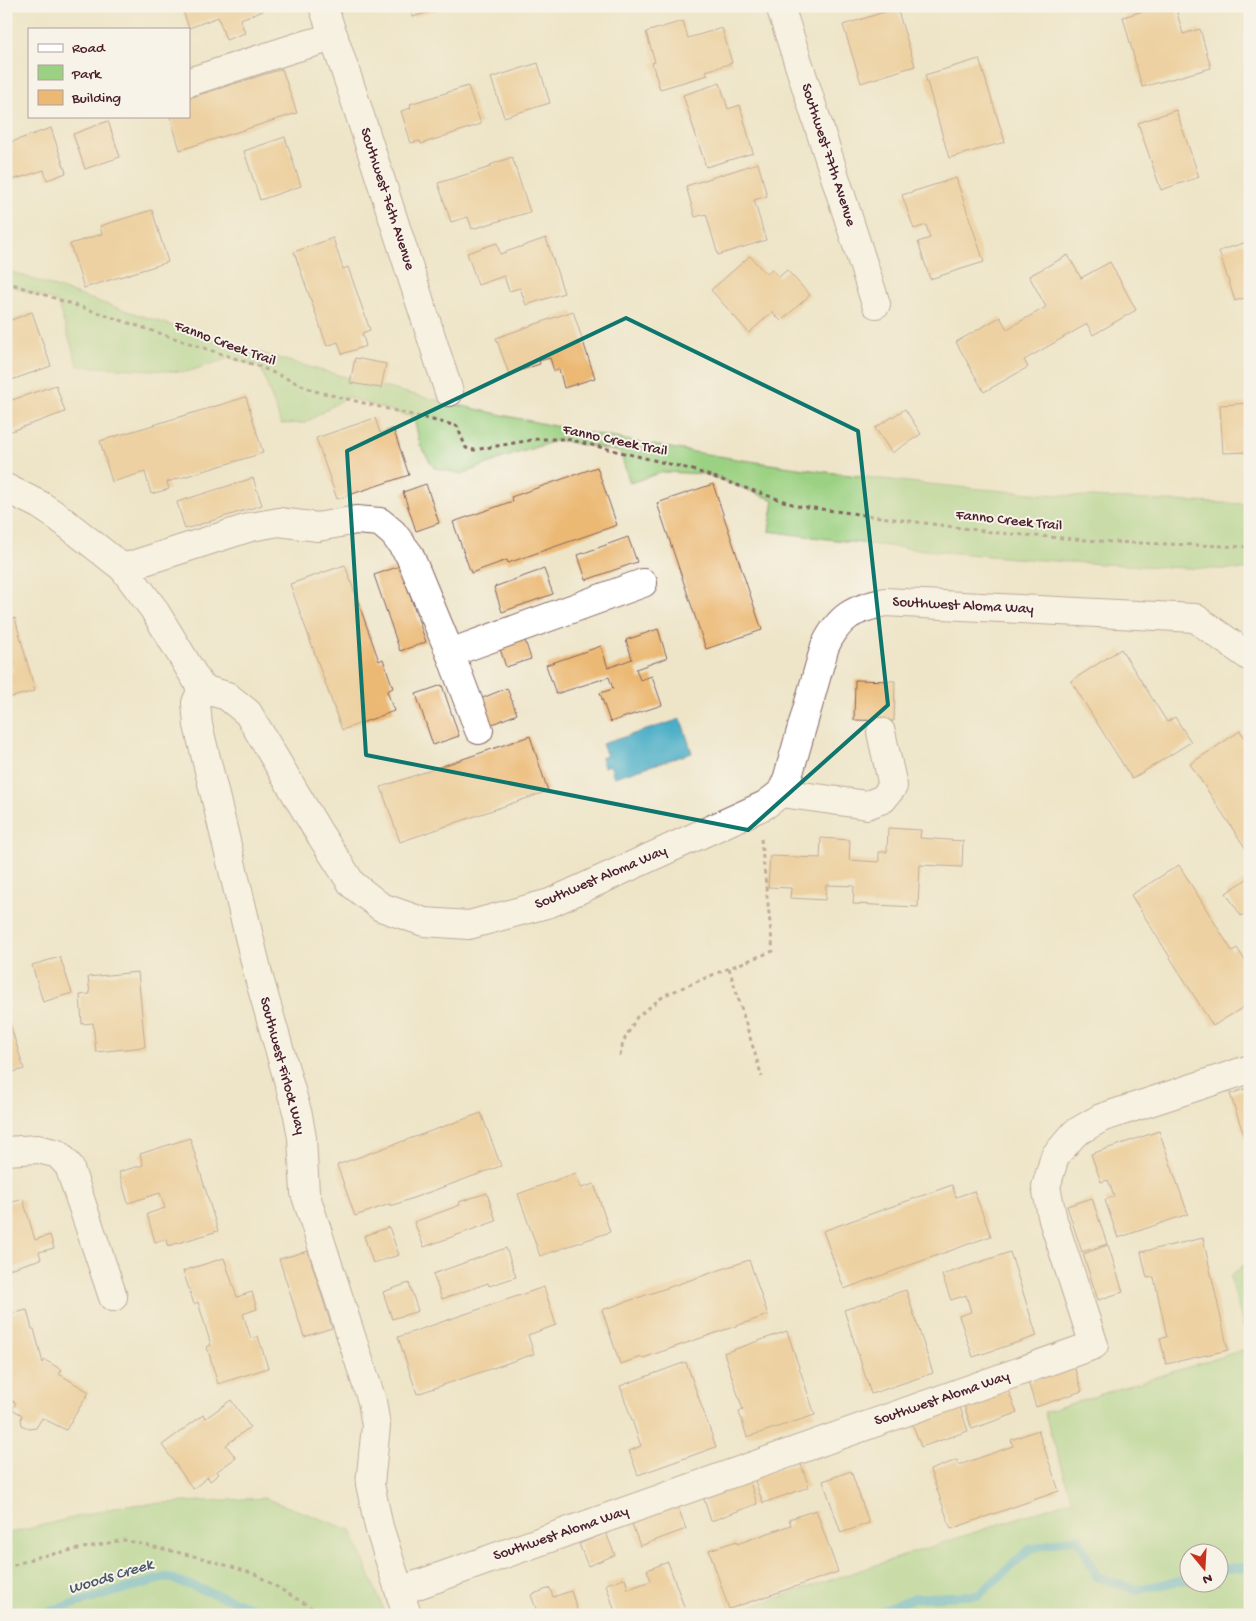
<svg xmlns="http://www.w3.org/2000/svg" width="1256" height="1621" font-family="'Gochi Hand',sans-serif">
<style>
.green{fill:#9bd182;stroke:#727856;fill-rule:evenodd}
.water{fill:#49aec8;stroke:#4a667a}
.lines{fill:none;stroke-linecap:round;stroke-linejoin:round}
.stream{stroke:#49aec8;stroke-width:9}
.building{fill:#ecb975}
.minor-casing{stroke:#836462;stroke-width:30}
.path{stroke:#836462;stroke-width:3;stroke-dasharray:4 4;stroke-linecap:butt}
.minor{stroke:#fff;stroke-width:28}
.marked{fill:none;stroke:#0f766e;stroke-width:4;stroke-linejoin:round}
.labels{text-anchor:middle;dominant-baseline:central;stroke-width:4;stroke-linejoin:round;paint-order:stroke}
.street-label{font-size:15px;fill:#4a1f2b;stroke:#f7f3e8}
.water-label{font-size:16px;font-style:italic;fill:#4a586a;stroke:#f7f3e8}
</style>
<rect width="100%" height="100%" fill="#f7f3e8"/>
<filter id="ink" filterUnits="userSpaceOnUse"><feTurbulence type="fractalNoise" baseFrequency=".02" numOctaves="2"/><feDisplacementMap in="SourceGraphic" scale="10" xChannelSelector="R" yChannelSelector="G"/><feConvolveMatrix kernelMatrix="1 2 1 2 8 2 1 2 1" color-interpolation-filters="sRGB"/></filter>
<filter id="wash" filterUnits="userSpaceOnUse"><feTurbulence type="fractalNoise" baseFrequency=".0096" numOctaves="4" result="noise"/><feDisplacementMap in="SourceGraphic" scale="20" xChannelSelector="R" yChannelSelector="G"/><feGaussianBlur stdDeviation="1.12" result="paint"/><feColorMatrix in="noise" values="0 0 0 0 0 0 0 0 0 0 0 0 0 0 0 0 0 1.4 0 .05"/><feComposite in="paint" operator="in"/></filter>
<g filter="url(#wash)">
<rect width="100%" height="100%" fill="#eee5c9"/>
<!-- green -->
<g class="green">
<path d="M6 270C145 318 285 364 428 398 575 433 724 460 874 478 999 493 1124 500 1250 504V570C1089 566 929 554 769 531L774 500 706 474 662 472 630 483 620 452 558 440 500 459 462 474 434 468 420 445 414 418 347 397 305 423 281 424 261 368 230 358 187 372 78 366 57 302 6 284Z"/>
<path d="M1250 1260V1615H725L1072 1500 1044 1412 1249 1348 1230 1276ZM1188 1554H1218V1584H1188Z"/>
<polygon points="264,1498 351,1530 386,1615 6,1615 6,1534 126,1505"/>
</g>
<!-- water -->
<polygon class="water" points="681,719 692,753 614,777 610,765 604,767 601,757 607,756 602,744"/>
<g class="lines">
<!-- stream -->
<g class="stream">
<polyline points="1218,1569 1250,1567"/>
<polyline points="42,1615 49,1611 167,1577 273,1615"/>
<polyline points="872,1615 914,1598 979,1595 1030,1549 1078,1537 1097,1577 1136,1590 1188,1579"/>
</g>
</g>
<g id="blocks">
<!-- building -->
<g class="building">
<polygon points="181,6 261,6 263,11 240,19 245,33 226,40 218,17 189,28"/>
<polygon points="410,6 445,6 445,7 413,17"/>
<polygon points="1160,6 1175,6 1183,34 1200,29 1211,68 1142,87 1123,17"/>
<polygon points="897,8 915,66 861,83 843,25"/>
<polygon points="683,21 688,38 722,28 732,63 706,71 708,75 660,89 652,63 655,62 646,32"/>
<polygon points="979,59 1005,142 949,158 925,75"/>
<polygon points="538,63 550,103 504,117 491,78"/>
<polygon points="282,69 297,113 180,150 170,116 189,116 189,98"/>
<polygon points="720,83 728,109 740,105 753,153 706,167 683,95"/>
<polygon points="468,86 481,124 421,144 420,141 411,143 401,111 411,108 410,104"/>
<polygon points="1176,110 1199,177 1161,190 1138,123"/>
<polygon points="108,121 120,157 85,169 73,134"/>
<polygon points="51,128 66,173 47,180 44,170 6,182 6,130 11,142"/>
<polygon points="285,137 301,186 260,200 244,151"/>
<polygon points="512,157 530,212 472,229 468,217 451,222 438,183 491,167 490,165"/>
<polygon points="758,163 767,196 754,200 766,240 718,255 706,214 695,217 686,186"/>
<polygon points="956,178 984,262 930,279 918,242 930,238 926,225 914,229 902,195"/>
<polygon points="152,210 168,262 84,288 70,244 102,234 100,226"/>
<polygon points="333,238 343,269 348,267 370,330 362,333 366,346 342,354 338,342 327,346 294,252"/>
<polygon points="546,238 564,293 526,305 520,288 509,291 504,276 478,285 467,253 497,243 500,254"/>
<polygon points="1250,241 1250,296 1235,301 1219,251"/>
<polygon points="1068,255 1081,278 1110,262 1136,310 1093,335 1087,324 1024,360 1028,367 984,392 956,342 1000,317 1007,329 1046,307 1029,276"/>
<polygon points="750,256 766,274 772,269 779,277 787,270 810,295 781,321 772,312 749,333 711,290"/>
<polygon points="573,311 595,378 564,388 559,369 554,371 550,358 539,361 540,364 509,374 496,338"/>
<polygon points="32,312 51,366 6,382 6,322"/>
<polygon points="355,358 386,364 381,388 350,383"/>
<polygon points="56,385 65,412 6,433 6,402"/>
<polygon points="246,397 263,453 167,482 169,489 151,494 145,472 112,482 100,441"/>
<polygon points="1250,403 1250,452 1223,453 1220,405"/>
<polygon points="905,409 921,434 892,453 875,428"/>
<polygon points="375,418 380,433 393,428 409,475 337,499 316,438"/>
<polygon points="597,467 617,525 508,563 507,560 471,573 453,522 513,501 511,497"/>
<polygon points="253,478 262,505 185,529 177,502"/>
<polygon points="426,484 439,523 416,531 403,492"/>
<polygon points="713,484 762,630 706,649 657,503"/>
<polygon points="628,537 637,562 586,580 578,555"/>
<polygon points="345,565 379,661 383,659 393,688 387,691 394,711 342,730 290,584"/>
<polygon points="400,566 426,642 400,651 374,575"/>
<polygon points="544,569 553,594 502,612 494,587"/>
<polygon points="15,618 35,691 8,698 6,673 13,671 11,663 6,664 6,620"/>
<polygon points="658,629 667,658 636,669 640,680 652,676 662,705 610,722 600,693 613,689 609,677 556,694 546,665 601,646 608,668 632,659 626,640"/>
<polygon points="523,634 531,659 506,667 498,643"/>
<polygon points="1121,649 1167,722 1175,717 1191,742 1132,779 1071,681"/>
<polygon points="855,680 895,681 894,721 854,720"/>
<polygon points="442,685 459,736 433,745 416,694"/>
<polygon points="507,688 517,714 490,725 480,699"/>
<polygon points="1240,731 1250,745 1250,855 1190,764"/>
<polygon points="530,736 548,791 400,842 381,787"/>
<polygon points="888,828 921,830 920,838 963,841 962,867 920,865 918,907 853,904 854,886 826,885 825,900 790,898 791,888 768,887 770,856 820,858 821,838 850,840 849,860 879,862 879,852 887,852"/>
<polygon points="1179,865 1232,951 1237,948 1250,968 1250,1003 1213,1026 1131,895"/>
<polygon points="1250,877 1250,910 1241,916 1226,893"/>
<polygon points="60,957 72,993 43,1002 32,965"/>
<polygon points="138,972 145,1047 96,1052 93,1023 82,1024 80,995 90,994 88,977"/>
<polygon points="9,1021 24,1069 6,1074 6,1022"/>
<polygon points="1250,1087 1250,1150 1249,1150 1230,1094"/>
<polygon points="481,1113 501,1166 391,1206 390,1204 355,1216 337,1165"/>
<polygon points="1159,1131 1188,1214 1118,1238 1105,1200 1114,1196 1108,1180 1101,1182 1091,1154"/>
<polygon points="190,1138 218,1231 168,1246 166,1239 155,1242 147,1214 165,1208 160,1193 128,1203 119,1172 143,1165 140,1154"/>
<polygon points="576,1173 581,1188 594,1184 610,1232 540,1256 518,1194"/>
<polygon points="952,1185 956,1197 974,1191 991,1236 844,1289 823,1231"/>
<polygon points="487,1193 496,1221 424,1247 414,1222 460,1205 459,1202"/>
<polygon points="1092,1198 1107,1244 1082,1252 1067,1206"/>
<polygon points="23,1199 35,1240 50,1235 54,1248 39,1252 41,1259 6,1270 6,1204"/>
<polygon points="389,1227 399,1255 373,1263 364,1236"/>
<polygon points="1203,1238 1228,1350 1166,1364 1160,1338 1167,1337 1154,1277 1147,1278 1141,1252"/>
<polygon points="1108,1245 1123,1292 1098,1300 1083,1254"/>
<polygon points="506,1248 516,1277 489,1286 488,1283 442,1299 433,1274"/>
<polygon points="308,1251 332,1328 304,1337 279,1259"/>
<polygon points="1010,1252 1037,1336 973,1357 959,1316 971,1312 966,1295 951,1300 942,1275"/>
<polygon points="224,1258 237,1297 252,1292 257,1309 243,1314 251,1339 258,1336 268,1368 218,1384 207,1347 211,1345 198,1302 194,1304 183,1271"/>
<polygon points="749,1260 768,1315 643,1358 642,1357 620,1364 602,1310"/>
<polygon points="409,1283 418,1311 392,1319 383,1292"/>
<polygon points="544,1287 556,1325 528,1335 534,1354 417,1394 398,1337"/>
<polygon points="906,1290 933,1373 871,1394 844,1310"/>
<polygon points="27,1310 32,1329 34,1329 43,1363 45,1360 62,1370 59,1374 89,1392 66,1430 42,1418 36,1428 29,1429 22,1425 21,1419 22,1415 12,1409 16,1403 6,1397 6,1389 9,1383 6,1370 6,1315"/>
<polygon points="787,1331 815,1415 747,1437 739,1412 743,1410 724,1353"/>
<polygon points="686,1362 716,1447 638,1475 629,1451 641,1446 620,1386"/>
<polygon points="1074,1366 1082,1391 1036,1407 1028,1382"/>
<polygon points="1008,1390 1017,1413 972,1429 964,1405"/>
<polygon points="231,1400 250,1427 226,1445 236,1458 217,1471 219,1474 210,1481 208,1477 193,1489 162,1445 203,1415 206,1418"/>
<polygon points="960,1407 968,1431 921,1447 912,1423"/>
<polygon points="1038,1430 1059,1491 951,1529 930,1470 957,1460 959,1465 1013,1446 1011,1440"/>
<polygon points="800,1462 809,1487 763,1503 754,1478"/>
<polygon points="851,1471 869,1523 841,1533 823,1481"/>
<polygon points="749,1479 757,1504 711,1521 703,1496"/>
<polygon points="677,1504 686,1529 640,1546 631,1521"/>
<polygon points="816,1510 838,1572 729,1609 709,1550 737,1541 737,1544 791,1525 789,1519"/>
<polygon points="606,1533 615,1555 588,1566 579,1544"/>
<polygon points="668,1562 687,1615 616,1615 606,1584 625,1578 628,1589 651,1581 647,1570"/>
<polygon points="550,1588 553,1597 571,1591 579,1615 527,1615 537,1611 531,1595"/>
</g>
</g>
</g>
<g filter="url(#ink)">
<use href="#blocks" fill-opacity="0" stroke="#836462" stroke-width="1"/>
<g class="lines">
<!-- minor casing -->
<g class="minor-casing">
<g id="minor">
<polyline points="323,6 352,91 449,392"/>
<polyline points="780,6 876,304"/>
<polyline points="189,82 294,48 334,37"/>
<path d="M6 488 40 505 58 517 123 568 153 608 202 689 227 696 248 713 316 828 352 884 381 907 424 922 469 925 550 903 765 805 781 793 787 780 825 646C840 615 853 610 885 602L1195 618 1250 657"/>
<polyline points="123,568 251,527 279,522 318,527 356,520 380,522 393,533 409,554 450,653 643,583"/>
<polyline points="450,653 479,730"/>
<polyline points="202,689 196,703 198,725 259,978 298,1115 302,1138 305,1193 372,1401 376,1426 370,1484 379,1527 407,1615"/>
<polyline points="781,793 867,805 883,799 893,786 881,732"/>
<polyline points="6,1151 38,1149 58,1154 69,1166 113,1297"/>
<polyline points="400,1591 1094,1345 1053,1220 1046,1187 1055,1156 1075,1133 1101,1118 1250,1069"/>
</g>
</g>
<!-- path -->
<g class="path">
<polyline points="6,282 258,366 315,391 457,426 466,448 474,450 537,439 567,439 690,469 798,506 999,533 1112,542 1250,547"/>
<polyline points="729,968 762,1077"/>
<polyline points="620,1056 623,1042 637,1017 665,995 729,968 773,951 761,839"/>
<polyline points="6,1568 37,1557 124,1540 202,1558 255,1574 324,1615"/>
</g>
<!-- minor -->
<use href="#minor" class="minor"/>
</g>
</g>
<!-- marked area -->
<path d="M0 0H1256V1621H0ZM626 318 858 431 888 705 748 830 366 755 347 451Z" fill="#eee5c9" fill-opacity=".55" fill-rule="evenodd"/>
<path class="marked" d="M626 318 858 431 888 705 748 830 366 755 347 451Z"/>
<g class="labels">
<!-- street labels -->
<g class="street-label">
<text transform="translate(828 155) rotate(72)">Southwest 77th Avenue</text>
<text transform="translate(387 199) rotate(72)">Southwest 76th Avenue</text>
<text transform="translate(225 344) rotate(20)">Fanno Creek Trail</text>
<text transform="translate(615 441) rotate(12)">Fanno Creek Trail</text>
<text transform="translate(1009 521) rotate(6)">Fanno Creek Trail</text>
<text transform="translate(963 606) rotate(3)">Southwest Aloma Way</text>
<text transform="translate(601 878) rotate(-23)">Southwest Aloma Way</text>
<text transform="translate(282 1066) rotate(75)">Southwest Firlock Way</text>
<text transform="translate(942 1399) rotate(-19)">Southwest Aloma Way</text>
<text transform="translate(561 1534) rotate(-19)">Southwest Aloma Way</text>
</g>
<!-- water labels -->
<g class="water-label">
<text transform="translate(111 1578) rotate(-17)">Woods Creek</text>
</g>
</g>
<!-- margin -->
<rect width="1256" height="1621" fill="none" stroke="#f7f3e8" stroke-width="25"/>
<!-- legend -->
<rect x="28" y="28" width="162" height="90" fill="#f7f3e8" stroke="#b29e9c"/>
<rect x="38" y="44" width="25" height="8" fill="#ffffff" stroke="#b29e9c"/>
<text x="72" y="52" font-size="15" fill="#4a1f2b">Road</text>
<rect x="38" y="65" width="25" height="15" fill="#9bd182" stroke="#b29e9c"/>
<text x="72" y="78" font-size="15" fill="#4a1f2b">Park</text>
<rect x="38" y="90" width="25" height="15" fill="#ecb975" stroke="#b29e9c"/>
<text x="72" y="102" font-size="15" fill="#4a1f2b">Building</text>
<!-- north arrow -->
<g transform="translate(1204 1568) rotate(162)"><circle r="24" fill="#f7f3e8" stroke="#b29e9c"/>
<path d="M0-4L9 19L0 12L-9 19Z" fill="#c8321e"/>
<text y="-8" font-size="14" font-weight="bold" text-anchor="middle" fill="#4a1f2b">N</text>
</g>
</svg>
